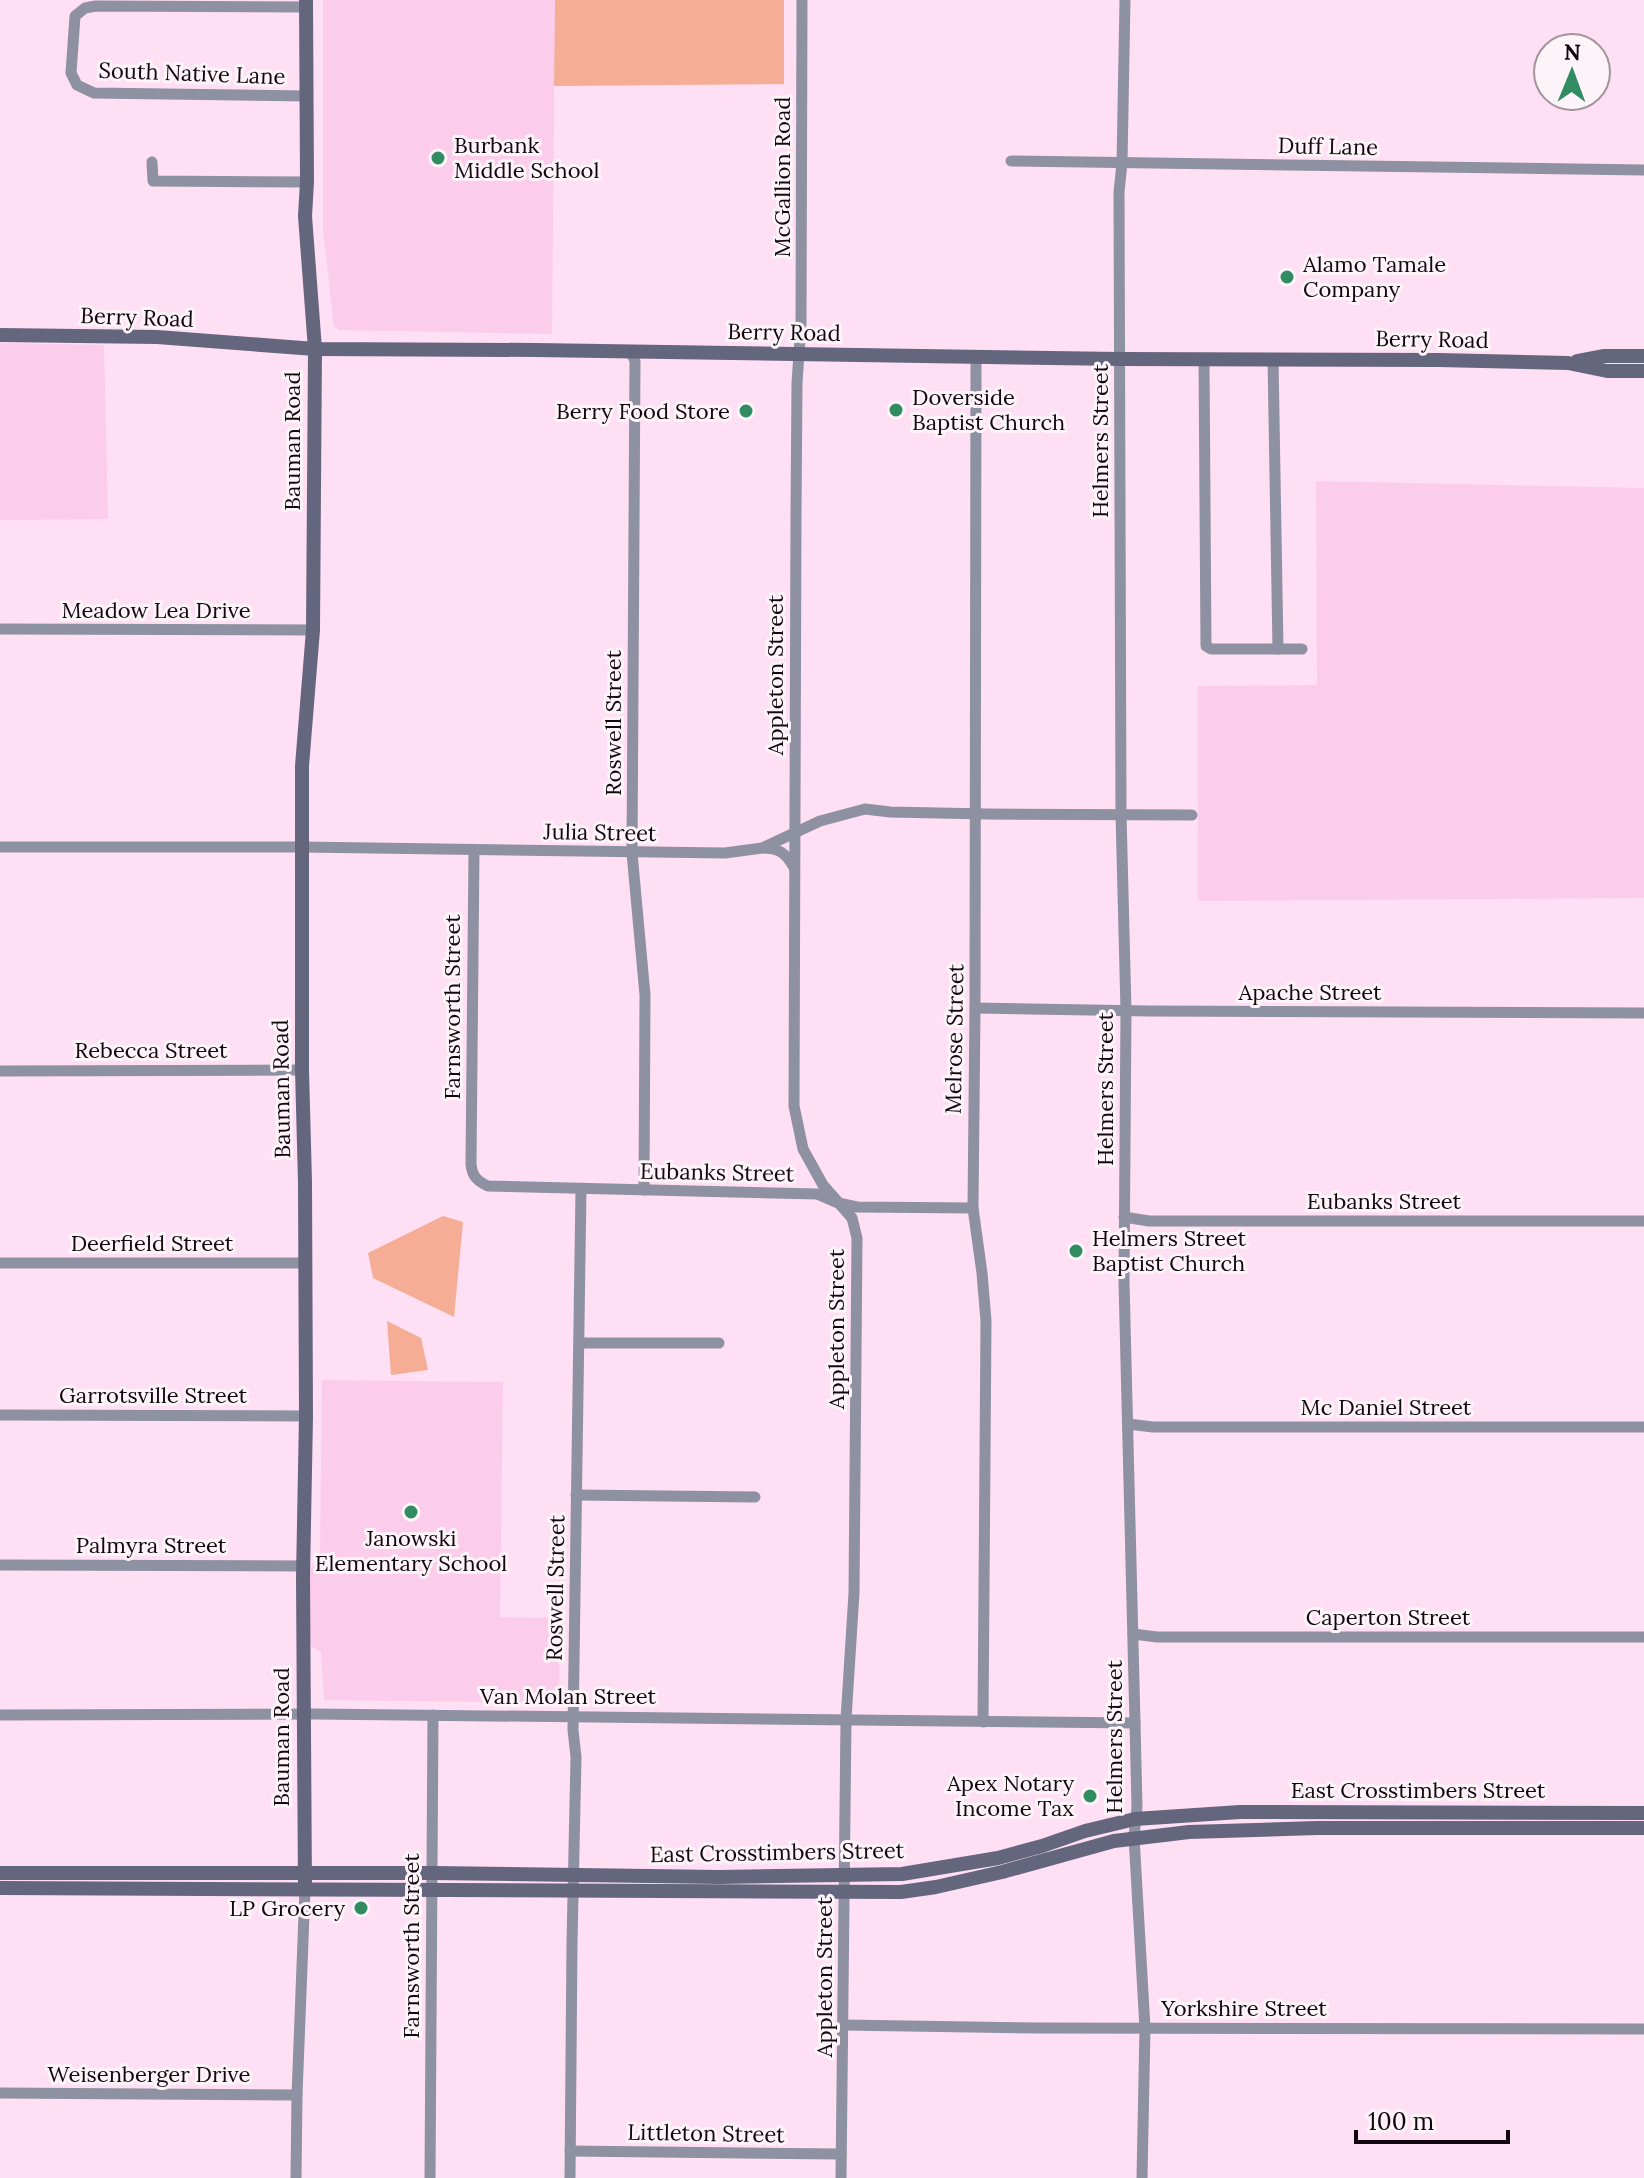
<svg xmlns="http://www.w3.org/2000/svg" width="1644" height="2178" font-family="Lora,serif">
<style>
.built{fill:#fbcdeb}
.green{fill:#f5ad95}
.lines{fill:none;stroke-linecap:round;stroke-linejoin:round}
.street{stroke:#8e91a1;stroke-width:11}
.secondary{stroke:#64667e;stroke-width:14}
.poi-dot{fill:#328c62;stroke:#fdf4f9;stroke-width:3}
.labels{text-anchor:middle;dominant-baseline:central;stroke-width:6;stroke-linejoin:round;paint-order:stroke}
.street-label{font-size:22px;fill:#13070f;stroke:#fdf4f9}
.poi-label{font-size:22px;fill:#13070f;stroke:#fdf4f9;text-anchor:start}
</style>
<rect width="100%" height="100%" fill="#ffdff3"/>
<!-- built -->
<g class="built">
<polygon points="323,0 555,0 552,334 339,330 334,326 323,230"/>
<polygon points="0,343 104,345 108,519 0,520"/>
<polygon points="1316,481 1644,488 1644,898 1198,901 1198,686 1317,685"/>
<polygon points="322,1380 503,1382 500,1617 560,1618 559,1703 324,1700 321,1652 308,1644 307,1575 320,1553"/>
</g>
<!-- green -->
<g class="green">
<polygon points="555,0 784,0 784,84 554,86"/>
<polygon points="443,1216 463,1222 454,1317 373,1278 368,1253"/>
<polygon points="387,1321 421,1338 428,1370 391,1375"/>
</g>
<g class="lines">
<!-- street -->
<g class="street">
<polyline points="802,0 801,324 797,383 796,514 794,1106 803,1149 823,1185 852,1218 857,1238 854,1593 846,1719 841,2178"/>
<polyline points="1125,0 1122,163 1119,192 1121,814 1126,1010 1124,1282 1135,1723 1137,1807 1134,1837 1145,2028 1142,2178"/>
<polyline points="306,7 96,6 85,8 75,16 71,73 77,85 94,93 306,96"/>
<polyline points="1011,161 1644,170"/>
<polyline points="152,162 153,181 307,182"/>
<polyline points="631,352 635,361 632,853 645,995 644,1190"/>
<polyline points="976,356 975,1008 973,1208 982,1273 986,1321 983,1722"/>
<polyline points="1204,359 1206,646 1211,649 1302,649"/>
<polyline points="1273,359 1278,649"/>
<polyline points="0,629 313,630"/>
<polyline points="0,847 302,847 725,853 762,848 820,821 865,809 890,812 986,814 1192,815"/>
<path d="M763 848C778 848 786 853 793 866"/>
<path d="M474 850 471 1164C472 1176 477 1181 488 1186L817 1194 838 1203 857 1207 973 1208"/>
<polyline points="975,1008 1149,1011 1644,1013"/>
<polyline points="0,1071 302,1070"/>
<polyline points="1124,1217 1149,1221 1644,1221"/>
<polyline points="0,1263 304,1263"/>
<polyline points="579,1343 719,1343"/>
<polyline points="0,1415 306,1416"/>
<polyline points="1128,1424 1153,1427 1644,1427"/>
<polyline points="576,1495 755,1497"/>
<polyline points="0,1565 303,1566"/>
<polyline points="1133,1634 1157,1637 1644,1637"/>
<polyline points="0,1715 315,1714 1135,1723"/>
<polyline points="843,2025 1039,2028 1644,2029"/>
<polyline points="0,2093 297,2095"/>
<polyline points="570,2151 841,2154"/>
<polyline points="296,2178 297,2095 305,1889"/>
<polyline points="430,2178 433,1715"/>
<polyline points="570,2178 572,1943 576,1757 573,1730 581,1189"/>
</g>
<!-- secondary -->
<g class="secondary">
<polyline points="0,335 157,337 315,349 536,350 1120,359 1438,360 1568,363 1607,371 1644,371"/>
<polyline points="1577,361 1603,356 1644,356"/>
<polyline points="0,1873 432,1873 719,1877 902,1874 998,1858 1042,1846 1085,1831 1135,1819 1240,1812 1644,1813"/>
<polyline points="0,1888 901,1892 936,1887 1002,1872 1114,1841 1189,1832 1317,1828 1644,1828"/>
<polyline points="305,1889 303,1577 306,1416 305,1182 302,1070 302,766 313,630 315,349 305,216 307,182 306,0"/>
</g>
</g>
<!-- markers -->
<g class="poi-dot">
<circle cx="438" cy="158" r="8"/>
<circle cx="1287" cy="277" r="8"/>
<circle cx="896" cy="410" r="8"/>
<circle cx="746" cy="411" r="8"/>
<circle cx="1076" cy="1251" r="8"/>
<circle cx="411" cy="1512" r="8"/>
<circle cx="1090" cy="1796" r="8"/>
<circle cx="361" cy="1908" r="8"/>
</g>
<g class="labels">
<!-- street labels -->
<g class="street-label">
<text transform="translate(192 73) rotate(2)">South Native Lane</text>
<text transform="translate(1328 146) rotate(1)">Duff Lane</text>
<text transform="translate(782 177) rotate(-90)">McGallion Road</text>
<text transform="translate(137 317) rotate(2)">Berry Road</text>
<text transform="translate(784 332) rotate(1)">Berry Road</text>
<text transform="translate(1432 339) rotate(1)">Berry Road</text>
<text transform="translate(292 441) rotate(-90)">Bauman Road</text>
<text transform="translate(1100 441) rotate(-90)">Helmers Street</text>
<text x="156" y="610">Meadow Lea Drive</text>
<text transform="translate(775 675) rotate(-90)">Appleton Street</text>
<text transform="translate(613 723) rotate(-90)">Roswell Street</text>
<text transform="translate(600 832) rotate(1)">Julia Street</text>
<text x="1310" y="992">Apache Street</text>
<text transform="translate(452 1007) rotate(-90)">Farnsworth Street</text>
<text transform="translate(954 1039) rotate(-89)">Melrose Street</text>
<text x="151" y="1050">Rebecca Street</text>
<text transform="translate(281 1089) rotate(-91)">Bauman Road</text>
<text transform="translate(1105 1089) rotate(-90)">Helmers Street</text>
<text transform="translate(717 1172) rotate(1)">Eubanks Street</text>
<text x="1384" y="1201">Eubanks Street</text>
<text x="152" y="1243">Deerfield Street</text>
<text transform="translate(836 1329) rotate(-90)">Appleton Street</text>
<text x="153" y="1395">Garrotsville Street</text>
<text x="1386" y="1407">Mc Daniel Street</text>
<text x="151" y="1545">Palmyra Street</text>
<text transform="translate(555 1588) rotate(-89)">Roswell Street</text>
<text x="1388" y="1617">Caperton Street</text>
<text x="568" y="1696">Van Molan Street</text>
<text transform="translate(281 1737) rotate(-90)">Bauman Road</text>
<text transform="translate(1114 1737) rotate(-90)">Helmers Street</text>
<text x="1418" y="1790">East Crosstimbers Street</text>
<text transform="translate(777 1852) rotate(-1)">East Crosstimbers Street</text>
<text transform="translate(411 1946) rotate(-90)">Farnsworth Street</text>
<text transform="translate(824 1977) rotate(-90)">Appleton Street</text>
<text x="1244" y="2008">Yorkshire Street</text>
<text x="149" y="2074">Weisenberger Drive</text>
<text transform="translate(706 2133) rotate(1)">Littleton Street</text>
</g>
<!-- poi labels -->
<g class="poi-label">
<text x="454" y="145">Burbank<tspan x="454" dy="25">Middle School</tspan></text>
<text x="1303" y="264">Alamo Tamale<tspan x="1303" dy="25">Company</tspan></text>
<text x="912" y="397">Doverside<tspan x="912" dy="25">Baptist Church</tspan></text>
<text x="730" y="411" text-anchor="end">Berry Food Store</text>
<text x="1092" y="1238">Helmers Street<tspan x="1092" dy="25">Baptist Church</tspan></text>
<text x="411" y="1538" text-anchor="middle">Janowski<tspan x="411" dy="25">Elementary School</tspan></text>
<text x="1074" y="1783" text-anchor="end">Apex Notary<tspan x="1074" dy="25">Income Tax</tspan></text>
<text x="345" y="1908" text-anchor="end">LP Grocery</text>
</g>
</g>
<!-- north arrow -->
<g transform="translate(1572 72) rotate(1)"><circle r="38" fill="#fdf4f9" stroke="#9f959b" stroke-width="2"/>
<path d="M0-6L14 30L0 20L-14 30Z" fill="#328c62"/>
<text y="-12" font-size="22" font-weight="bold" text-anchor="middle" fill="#13070f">N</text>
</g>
<!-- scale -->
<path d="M1356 2130v12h152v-12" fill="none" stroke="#13070f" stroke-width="4"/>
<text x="1368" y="2130" font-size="24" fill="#13070f" stroke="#fdf4f9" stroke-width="6" paint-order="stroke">100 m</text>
</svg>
